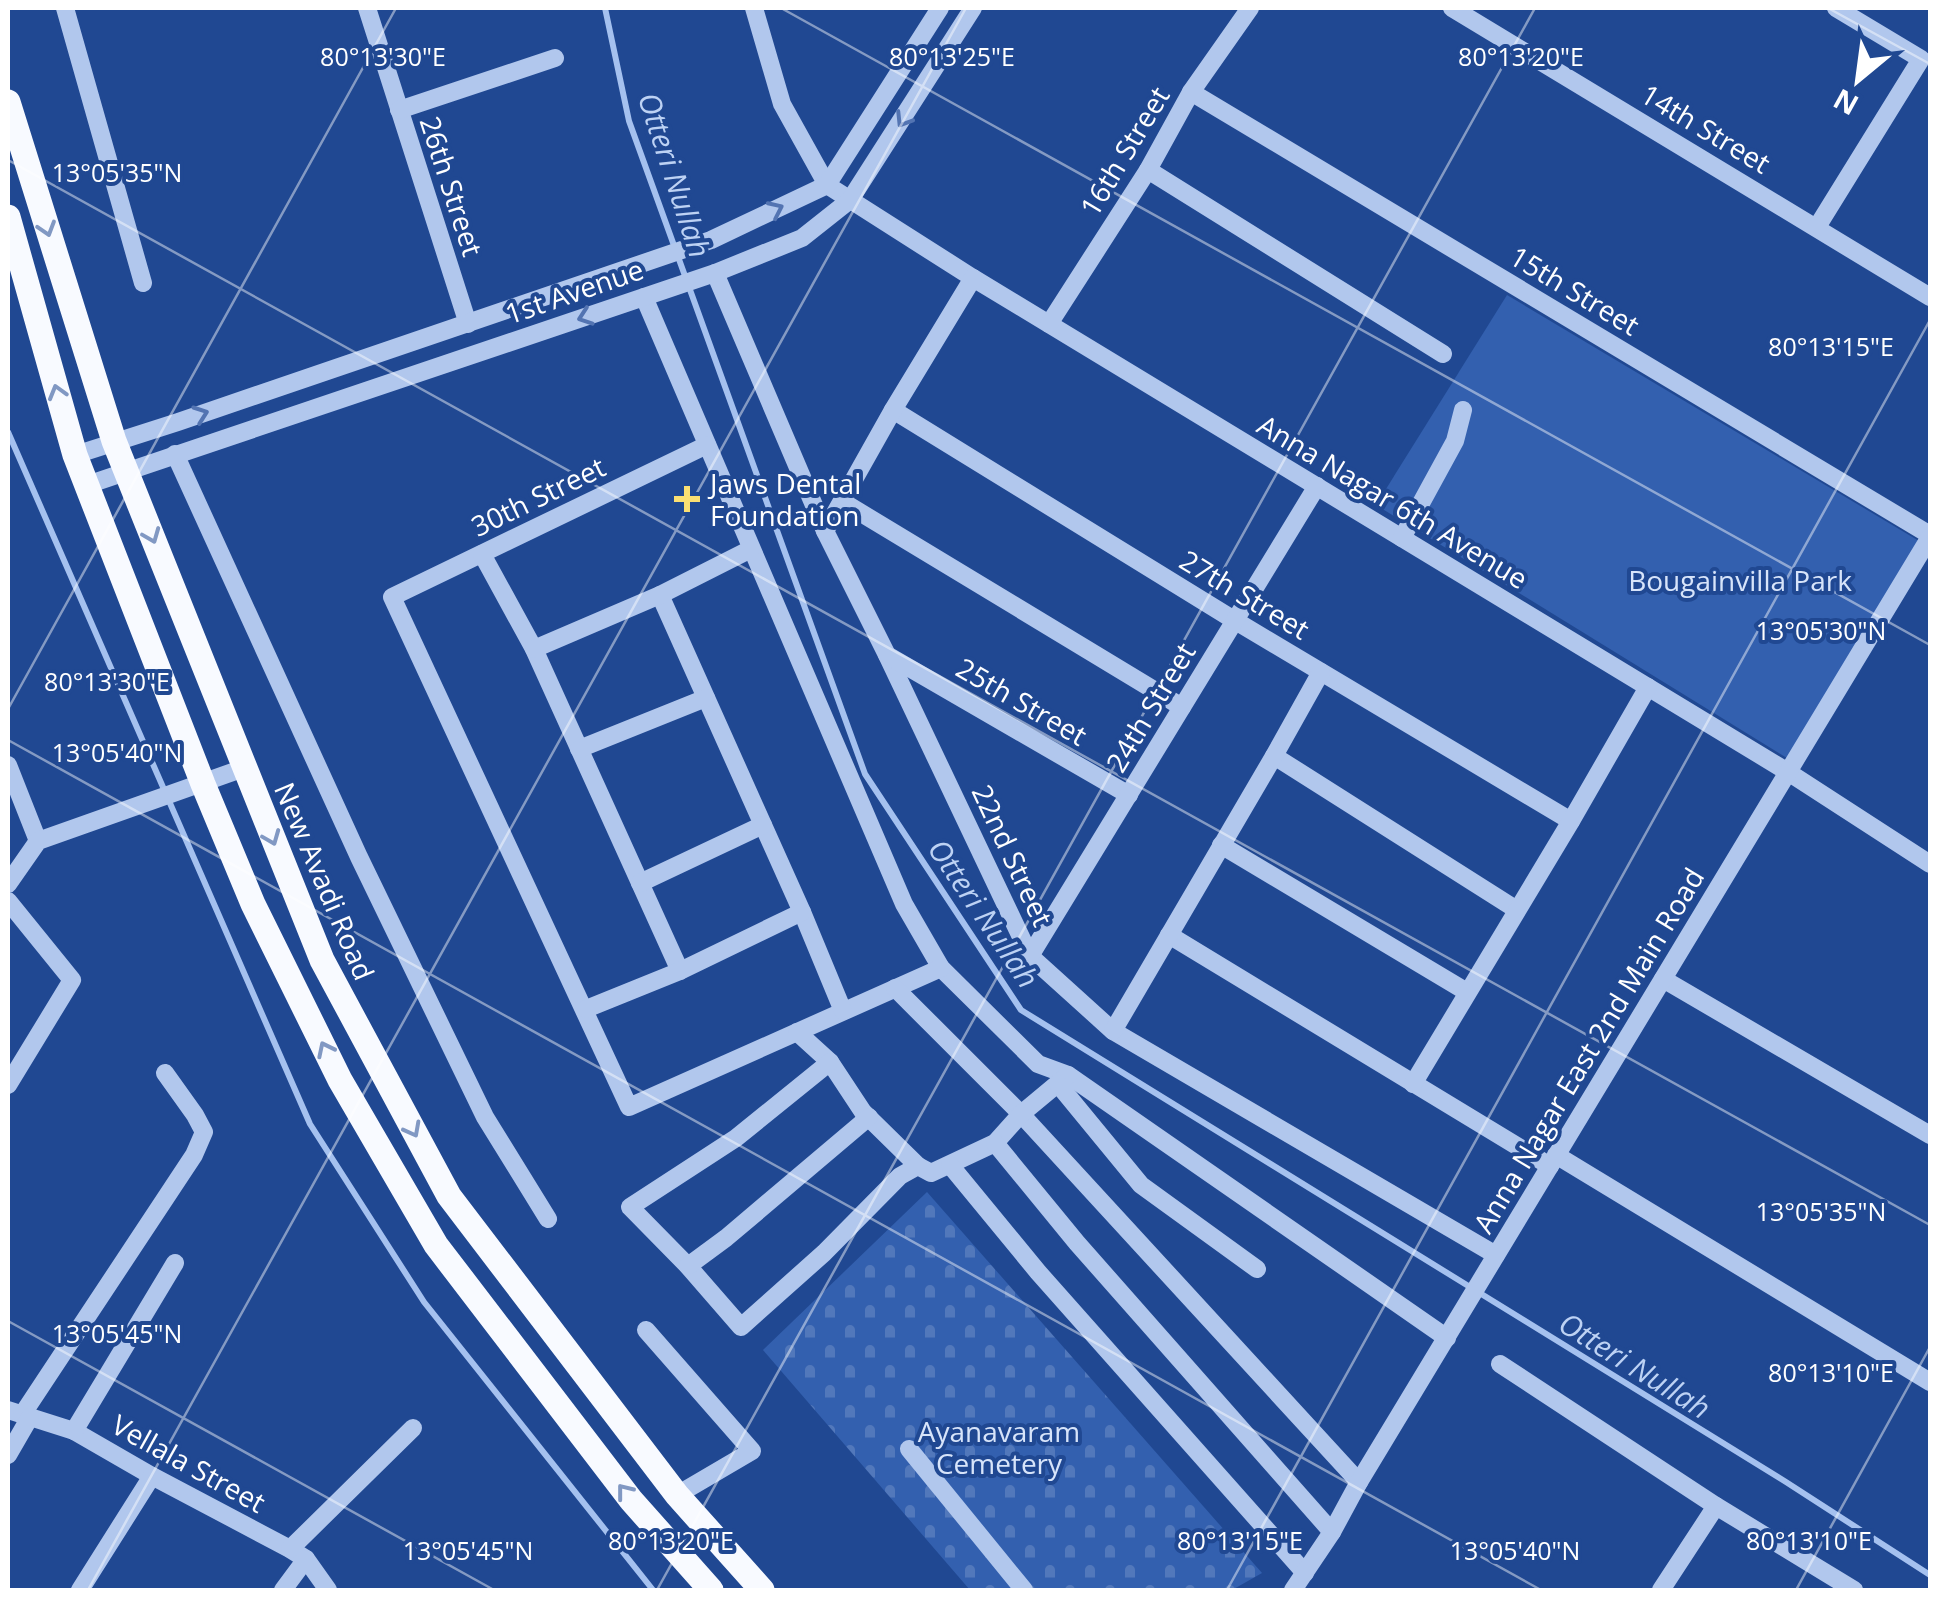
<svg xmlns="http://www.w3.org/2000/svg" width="1938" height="1598" font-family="'Open Sans',sans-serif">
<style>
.green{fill:#3360af}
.cemetery{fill:url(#cemetery-stones)}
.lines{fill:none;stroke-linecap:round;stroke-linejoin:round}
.stream{stroke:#a5c1ef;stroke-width:6}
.minor{stroke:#b1c7ed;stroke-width:18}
.major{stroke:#f8faff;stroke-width:25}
.oneway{stroke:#5374b2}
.oneway2{stroke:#8198c3}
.ticks{fill:none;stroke:#fff;stroke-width:2.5;stroke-opacity:0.45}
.poi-dot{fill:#fbdf72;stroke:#204892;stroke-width:4}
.labels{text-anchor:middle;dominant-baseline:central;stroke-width:8;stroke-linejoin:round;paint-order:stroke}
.street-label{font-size:28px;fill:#fff;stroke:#204892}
.poi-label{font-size:28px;fill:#fff;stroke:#204892;text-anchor:start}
.park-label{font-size:28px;fill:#d7e4fa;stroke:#204892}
.water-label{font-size:30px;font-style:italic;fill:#bdd2f4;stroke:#204892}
.ticks-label{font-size:25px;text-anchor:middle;fill:#fff;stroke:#204892;stroke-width:8;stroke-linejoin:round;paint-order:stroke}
</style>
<defs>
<pattern id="cemetery-stones" width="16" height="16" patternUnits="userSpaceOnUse" patternTransform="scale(2.5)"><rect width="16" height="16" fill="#3360af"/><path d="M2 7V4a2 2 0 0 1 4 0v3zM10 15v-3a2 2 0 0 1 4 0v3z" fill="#5278bb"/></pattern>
</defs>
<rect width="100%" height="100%" fill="#204892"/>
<!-- green -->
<polygon class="green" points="1507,295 1919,541 1787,758 1376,505"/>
<!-- cemetery -->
<polygon class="cemetery" points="927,1192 1262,1573 1232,1590 970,1590 763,1350"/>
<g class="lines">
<!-- stream -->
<g class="stream">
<polyline points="605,8 629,121 865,774 1021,1010 1786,1482 1930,1575"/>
<polyline points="8,432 310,1124 424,1302 653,1590"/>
</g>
<!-- minor -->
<g class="minor">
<polyline points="65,8 143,283"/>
<polyline points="367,8 468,324"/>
<polyline points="754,8 782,104 827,185 973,278 1788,772 1930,864"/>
<polyline points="1452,8 1930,297"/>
<polyline points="1191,92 1930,535"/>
<polyline points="399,110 555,58"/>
<polyline points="1148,170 1443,354"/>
<polyline points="1817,227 1921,59 1836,8"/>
<polyline points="715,273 825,531 887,655 1030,956 1113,1031 1496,1255"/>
<polyline points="644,297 904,904 941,968 1038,1064 1068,1075 1447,1338"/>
<polyline points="1049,324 1148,170 1191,92 1250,8"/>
<polyline points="893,410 1234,620 1571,821"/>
<polyline points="707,445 392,597 629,1107 941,968"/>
<polyline points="175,454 359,857 485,1117 548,1219"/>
<polyline points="75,455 178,422 711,240 827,185 940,8"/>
<polyline points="87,485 715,273 802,238 850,200 973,8"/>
<polyline points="843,502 1182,707"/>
<polyline points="825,531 893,410 973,278"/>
<polyline points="1402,538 1455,441 1463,410"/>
<polyline points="482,554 534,649 680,971"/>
<polyline points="660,595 802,912 843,1011"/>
<polyline points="534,649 660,595 751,549"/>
<polyline points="887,655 1129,795"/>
<polyline points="579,749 706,698"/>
<polyline points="1274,756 1517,910"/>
<polyline points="8,765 38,841"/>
<polyline points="1221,845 1467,992"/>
<polyline points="640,883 763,825"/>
<polyline points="8,884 38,841 244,768"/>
<polyline points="8,901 72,980 8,1085"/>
<polyline points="1169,935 1550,1166"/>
<polyline points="1030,956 1317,486"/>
<polyline points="1663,979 1930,1135"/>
<polyline points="895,988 1021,1114 1359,1482"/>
<polyline points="586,1009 680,971 802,912"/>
<polyline points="1113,1031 1274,756 1321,672"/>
<polyline points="797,1032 830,1062 863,1112 918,1166"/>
<polyline points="830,1062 736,1138 630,1207 688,1266 741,1327 824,1253 900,1176 918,1166 931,1173 995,1143 1021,1114 1068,1075"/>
<polyline points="1058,1084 1141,1185 1257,1269"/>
<polyline points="1413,1084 1571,821 1648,687"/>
<polyline points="995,1143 1077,1243 1332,1532"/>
<polyline points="1556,1155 1930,1382"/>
<polyline points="950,1165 1038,1272 1305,1573"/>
<polyline points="688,1266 726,1238 869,1117"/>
<polyline points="646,1330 752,1451 677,1495"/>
<polyline points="1500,1364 1716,1506 1854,1590"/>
<polyline points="8,1410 74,1431 152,1476 290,1549 306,1559 328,1590"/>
<polyline points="22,1415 194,1155 204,1132 195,1115 165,1073"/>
<polyline points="74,1431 175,1263"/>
<polyline points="909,1449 1024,1590"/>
<polyline points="8,1455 30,1417"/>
<polyline points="290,1549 413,1428"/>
<polyline points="80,1590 152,1476"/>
<polyline points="283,1590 306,1559"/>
<polyline points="1293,1590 1332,1532 1359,1482 1930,537"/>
<polyline points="1661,1590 1716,1506"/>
</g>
<!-- major -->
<g class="major">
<polyline points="8,102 114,441 322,960 449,1196 677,1495 762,1590"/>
<polyline points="8,217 75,455 203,784 253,904 340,1080 436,1245 631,1500 711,1590"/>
</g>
</g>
<!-- one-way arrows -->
<defs><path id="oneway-chevron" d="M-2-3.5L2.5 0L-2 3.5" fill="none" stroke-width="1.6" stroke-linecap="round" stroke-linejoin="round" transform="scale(2.5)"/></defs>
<g class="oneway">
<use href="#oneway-chevron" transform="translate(903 120) rotate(122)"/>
<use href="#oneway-chevron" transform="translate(776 209) rotate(-25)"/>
<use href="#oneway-chevron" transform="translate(585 317) rotate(161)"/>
<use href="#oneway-chevron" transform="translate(201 414) rotate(-20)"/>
</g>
<g class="oneway2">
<use href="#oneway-chevron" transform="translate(47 229) rotate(73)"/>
<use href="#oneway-chevron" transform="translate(57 392) rotate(-106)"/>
<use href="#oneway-chevron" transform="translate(152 536) rotate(68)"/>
<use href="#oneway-chevron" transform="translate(272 838) rotate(68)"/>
<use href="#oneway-chevron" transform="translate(325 1049) rotate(-116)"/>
<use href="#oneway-chevron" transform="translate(413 1130) rotate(62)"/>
<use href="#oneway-chevron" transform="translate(624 1491) rotate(-128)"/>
</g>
<!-- ticks -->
<path class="ticks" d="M781 8 1930 645M1828 8 1930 64M8 160 1930 1225M8 709 396 8M8 740 1541 1590M8 1321 494 1590M88 1590 966 8M657 1590 1535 8M1227 1590 1930 320M1796 1590 1930 1347"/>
<!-- markers -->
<path class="poi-dot" d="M682 484h10v10h10v10h-10v10h-10v-10h-10v-10h10z"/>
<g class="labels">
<!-- street labels -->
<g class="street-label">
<text transform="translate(1706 128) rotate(31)">14th Street</text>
<text transform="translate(1124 151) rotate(-59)">16th Street</text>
<text transform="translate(452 186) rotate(72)">26th Street</text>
<text transform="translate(1575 290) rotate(31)">15th Street</text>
<text transform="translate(574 291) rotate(-19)">1st Avenue</text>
<text transform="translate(538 496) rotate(-26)">30th Street</text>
<text transform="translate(1393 501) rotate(31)">Anna Nagar 6th Avenue</text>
<text transform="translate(1245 594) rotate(31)">27th Street</text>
<text transform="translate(1022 701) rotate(30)">25th Street</text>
<text transform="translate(1150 707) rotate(-59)">24th Street</text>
<text transform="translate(1013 855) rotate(65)">22nd Street</text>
<text transform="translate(325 881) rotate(67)">New Avadi Road</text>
<text transform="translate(1588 1050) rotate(-59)">Anna Nagar East 2nd Main Road</text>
<text transform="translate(189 1463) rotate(29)">Vellala Street</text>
</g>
<!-- poi labels -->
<g class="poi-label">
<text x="710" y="483">Jaws Dental<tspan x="710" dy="32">Foundation</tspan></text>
</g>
<!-- park labels -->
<g class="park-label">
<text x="1740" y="580">Bougainvilla Park</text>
<text x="999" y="1431">Ayanavaram<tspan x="999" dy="32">Cemetery</tspan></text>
</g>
<!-- water labels -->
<g class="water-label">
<text transform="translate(675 175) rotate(72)">Otteri Nullah</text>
<text transform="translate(984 913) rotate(56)">Otteri Nullah</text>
<text transform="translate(1635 1365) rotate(32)">Otteri Nullah</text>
</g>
</g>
<g class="ticks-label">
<text x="383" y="66">80°13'30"E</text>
<text x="952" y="66">80°13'25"E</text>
<text x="1521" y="66">80°13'20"E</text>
<text x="117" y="182">13°05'35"N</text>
<text x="1831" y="356">80°13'15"E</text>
<text x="1821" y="640">13°05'30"N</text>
<text x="107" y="691">80°13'30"E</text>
<text x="117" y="762">13°05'40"N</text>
<text x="1821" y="1221">13°05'35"N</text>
<text x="117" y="1343">13°05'45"N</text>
<text x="1831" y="1382">80°13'10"E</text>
<text x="671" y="1550">80°13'20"E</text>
<text x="1240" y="1550">80°13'15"E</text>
<text x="1809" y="1550">80°13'10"E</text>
<text x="468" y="1560">13°05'45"N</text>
<text x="1515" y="1560">13°05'40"N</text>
</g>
<!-- border -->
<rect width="1938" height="1598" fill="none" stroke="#ffffff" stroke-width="20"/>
<!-- north arrow -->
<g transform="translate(1858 80) rotate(209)" stroke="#204892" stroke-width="8" paint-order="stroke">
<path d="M0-8L18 38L0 25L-18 38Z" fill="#ffffff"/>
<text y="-15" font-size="28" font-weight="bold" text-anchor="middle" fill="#ffffff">N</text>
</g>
</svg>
